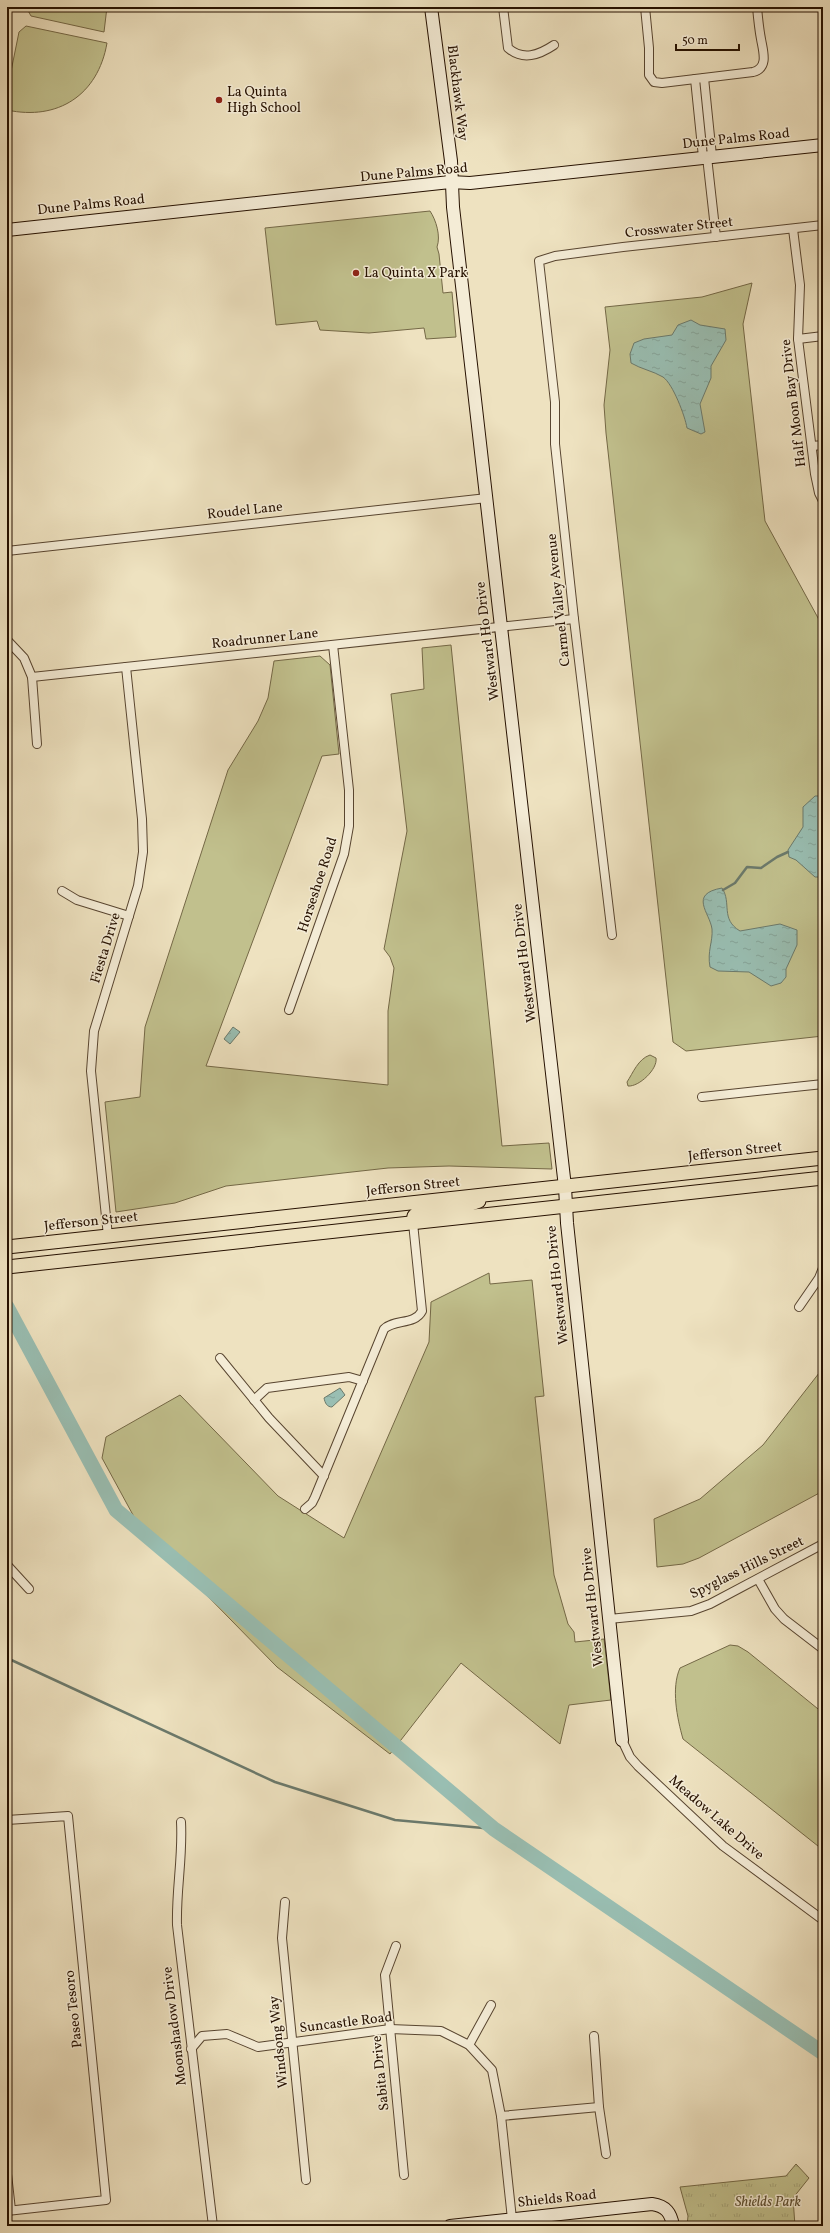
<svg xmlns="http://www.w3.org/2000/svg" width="830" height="2233" font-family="Vollkorn,serif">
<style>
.grass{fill:#c1c08d;stroke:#746846}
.park{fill:url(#park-tufts);stroke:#746846}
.water{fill:url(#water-ripples);stroke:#6b796b}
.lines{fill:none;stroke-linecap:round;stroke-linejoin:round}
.stream{stroke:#6b796b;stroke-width:2.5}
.river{stroke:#99beb2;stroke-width:15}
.street-casing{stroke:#584530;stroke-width:10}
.secondary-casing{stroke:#261100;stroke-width:14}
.primary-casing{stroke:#261100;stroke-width:15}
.street{stroke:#f4ecd6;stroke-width:8}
.secondary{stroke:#f4ecd6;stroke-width:12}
.primary{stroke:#eee2c0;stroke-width:13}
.poi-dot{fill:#8f2418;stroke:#f4ecd6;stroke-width:1.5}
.labels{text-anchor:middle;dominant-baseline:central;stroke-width:3;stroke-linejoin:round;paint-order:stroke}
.poi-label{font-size:14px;fill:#261100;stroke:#f4ecd6;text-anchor:start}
.street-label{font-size:14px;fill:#261100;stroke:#f4ecd6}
.park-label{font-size:14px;font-style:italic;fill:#5c4e31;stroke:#f4ecd6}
</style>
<defs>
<pattern id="park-tufts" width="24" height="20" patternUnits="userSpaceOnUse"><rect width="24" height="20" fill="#c1c08d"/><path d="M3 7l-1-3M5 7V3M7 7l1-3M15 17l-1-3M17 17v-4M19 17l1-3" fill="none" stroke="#a6a478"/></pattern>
<pattern id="water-ripples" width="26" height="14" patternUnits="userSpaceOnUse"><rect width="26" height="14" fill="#99beb2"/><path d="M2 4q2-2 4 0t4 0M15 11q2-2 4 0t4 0" fill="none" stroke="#84a297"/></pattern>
</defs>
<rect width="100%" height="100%" fill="#eee2c0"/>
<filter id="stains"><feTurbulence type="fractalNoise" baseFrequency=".005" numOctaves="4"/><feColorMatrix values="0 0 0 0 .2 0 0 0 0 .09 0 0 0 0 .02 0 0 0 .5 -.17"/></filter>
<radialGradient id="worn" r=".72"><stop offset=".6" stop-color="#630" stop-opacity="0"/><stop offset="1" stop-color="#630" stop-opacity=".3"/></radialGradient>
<!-- grass -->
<g class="grass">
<polygon points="26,7 107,7 104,32 31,16"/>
<path d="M26 26 107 43C98 95 58 121 7 110V91L19 32Z"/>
<path d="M430 211C436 220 441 236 437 247L439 254 443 293 452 292 456 337 426 339 424 328 369 333 320 330 317 321 276 325 265 228Z"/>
<polygon points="752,283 743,324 765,521 823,627 823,1036 686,1051 673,1042 606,433 604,405 610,350 605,307 702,297"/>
<polygon points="451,645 502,1146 549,1143 552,1169 449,1166 388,1168 226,1186 175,1203 116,1212 105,1102 140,1097 145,1027 228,770 258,721 268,698 274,661 320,656 330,665 339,754 322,756 206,1066 388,1085 388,1011 394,968 390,957 384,949 407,831 391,694 424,689 422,648"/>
<path d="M650 1055 656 1058C658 1069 639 1087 628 1086L627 1082C633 1073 638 1059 650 1055Z"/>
<polygon points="489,1273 490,1284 532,1280 544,1396 535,1397 554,1575 568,1624 574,1632 575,1642 604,1639 611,1700 569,1705 560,1744 461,1663 390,1754 277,1667 139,1526 102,1458 106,1437 180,1395 278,1496 344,1538 429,1342 431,1302"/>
<polygon points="823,1368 823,1491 699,1558 683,1564 657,1567 654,1519 700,1499 763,1445"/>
<path d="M730 1645 738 1646 748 1652 823 1713V1850L683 1739C677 1718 671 1688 680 1668Z"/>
</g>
<!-- park -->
<polygon class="park" points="796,2164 809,2178 793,2198 795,2226 687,2226 688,2216 680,2187 786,2176"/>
<!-- water -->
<g class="water">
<path d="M691 320 700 325 725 329 726 340 711 366V378L700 404 705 432 701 434 687 428C685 416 673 384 663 377 653 371 641 369 631 363L630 354 634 343 644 339 672 335 678 325Z"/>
<polygon points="815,796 823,796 823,877 815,877 796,860 789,857 788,850 803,827 803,807"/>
<path d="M722 888C732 903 720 919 740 931L780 924 797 930V945L786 969V977L781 983 771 986 749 972 718 971 710 967C707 951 713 942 712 929 710 913 688 894 722 888Z"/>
<polygon points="233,1027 240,1032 230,1044 224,1039"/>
<path d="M340 1388 345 1395 332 1407C327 1407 325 1403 324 1398Z"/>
</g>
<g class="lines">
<!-- stream -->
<g class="stream">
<polyline points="723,890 735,883 747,867 761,868 777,857 788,852"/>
<polyline points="7,1658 275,1782 395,1820 494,1829"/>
</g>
<!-- river -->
<polyline class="river" points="7,1307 116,1510 494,1829 823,2053"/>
<!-- street casing -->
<g class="street-casing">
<g id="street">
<path d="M503 7 508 48C523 61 539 55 554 45"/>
<path d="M645 7 649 48V75L654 82 662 83 753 72C769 68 763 51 761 39 759 29 758 18 757 7"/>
<polyline points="704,78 712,156"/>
<polyline points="695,79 703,157"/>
<polyline points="707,157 716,237"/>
<polyline points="793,229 800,285 798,339 815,474 819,493 823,501"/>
<polyline points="798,339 823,336"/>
<polyline points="812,446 823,445"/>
<polyline points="7,551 487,498"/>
<polyline points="7,640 24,658 32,677 37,744"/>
<polyline points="32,677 574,619"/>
<polyline points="62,891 77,900 129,916"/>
<polyline points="612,935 574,619 555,444 555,402 539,261 555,256 623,247 823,225"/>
<polyline points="289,1010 344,854 349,826 349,790 333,645"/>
<polyline points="702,1097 823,1084"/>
<polyline points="108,1236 91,1071 94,1031 138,886 143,852 142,819 126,667"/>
<polyline points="799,1307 819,1278 823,1268"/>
<polyline points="220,1358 269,1418 324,1476"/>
<polyline points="254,1400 267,1388 349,1377 363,1381"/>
<path d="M305 1509 312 1503 315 1497 384 1329C394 1319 415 1325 422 1311L413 1223"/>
<polyline points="7,1565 29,1589"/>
<polyline points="758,1579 775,1609 784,1619 823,1649"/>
<polyline points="609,1619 691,1611 710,1604 823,1544"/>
<polyline points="622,1740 630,1757 638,1766 723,1846 823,1920"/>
<polyline points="7,1820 68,1816 106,2200 7,2211"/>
<path d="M181 1822C183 1857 176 1890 177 1925L213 2226"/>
<polyline points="285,1902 282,1938 306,2180"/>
<polyline points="396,1946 385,1975 404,2175"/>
<polyline points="594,2036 599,2107 606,2154"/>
<polyline points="469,2045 491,2005"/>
<polyline points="191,2049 202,2036 227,2034 258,2047 390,2029 441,2031 469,2045 492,2070 501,2116 512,2219"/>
<polyline points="501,2116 599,2107"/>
<polyline points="7,2174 11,2210"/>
</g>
</g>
<!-- secondary casing -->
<g class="secondary-casing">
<g id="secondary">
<polyline points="431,7 451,161 453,207 565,1187 567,1223 622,1740"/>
<polyline points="7,230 450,182 470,183 823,145"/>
<path d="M450 2226 652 2204C666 2206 671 2213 673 2226"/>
</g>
</g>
<!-- primary casing -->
<g class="primary-casing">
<g id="primary">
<polyline points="413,1223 414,1216 417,1213 462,1207 479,1201"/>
<polyline points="7,1247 823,1158"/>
<polyline points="7,1267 823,1178"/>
</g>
</g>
<!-- street -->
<use href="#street" class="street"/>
<!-- secondary -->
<use href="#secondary" class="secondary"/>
<!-- primary -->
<use href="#primary" class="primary"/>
</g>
<!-- markers -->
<g class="poi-dot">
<circle cx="219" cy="100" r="4"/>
<circle cx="356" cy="273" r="4"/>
</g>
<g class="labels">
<!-- poi labels -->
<g class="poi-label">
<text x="227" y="92">La Quinta<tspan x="227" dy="16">High School</tspan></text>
<text x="364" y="273">La Quinta X Park</text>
</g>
<!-- street labels -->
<g class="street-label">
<text transform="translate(457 93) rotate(83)">Blackhawk Way</text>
<text transform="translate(736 139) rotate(-6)">Dune Palms Road</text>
<text transform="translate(414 173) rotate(-5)">Dune Palms Road</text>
<text transform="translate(91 205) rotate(-6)">Dune Palms Road</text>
<text transform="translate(679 228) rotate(-6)">Crosswater Street</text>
<text transform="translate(794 403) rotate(-97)">Half Moon Bay Drive</text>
<text transform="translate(245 511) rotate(-6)">Roudel Lane</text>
<text transform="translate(559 600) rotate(-96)">Carmel Valley Avenue</text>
<text transform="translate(265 639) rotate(-6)">Roadrunner Lane</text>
<text transform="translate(488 641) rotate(-97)">Westward Ho Drive</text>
<text transform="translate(318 885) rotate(-72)">Horseshoe Road</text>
<text transform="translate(106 948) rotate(-73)">Fiesta Drive</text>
<text transform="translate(525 963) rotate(-97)">Westward Ho Drive</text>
<text transform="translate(735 1152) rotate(-6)">Jefferson Street</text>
<text transform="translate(413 1187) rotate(-6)">Jefferson Street</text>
<text transform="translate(91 1222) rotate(-6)">Jefferson Street</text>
<text transform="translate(558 1285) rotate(-96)">Westward Ho Drive</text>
<text transform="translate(747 1568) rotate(-26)">Spyglass Hills Street</text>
<text transform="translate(593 1607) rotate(-96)">Westward Ho Drive</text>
<text transform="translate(716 1818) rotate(41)">Meadow Lake Drive</text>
<text transform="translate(74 2009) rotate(-96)">Paseo Tesoro</text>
<text transform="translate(346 2023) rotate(-7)">Suncastle Road</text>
<text transform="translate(175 2026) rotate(-97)">Moonshadow Drive</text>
<text transform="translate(279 2042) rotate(-96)">Windsong Way</text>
<text transform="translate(381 2073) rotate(-96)">Sabita Drive</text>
<text transform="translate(557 2199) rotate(-6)">Shields Road</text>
</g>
<!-- park labels -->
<g class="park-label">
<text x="768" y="2202">Shields Park</text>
</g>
</g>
<!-- margin -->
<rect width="830" height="2233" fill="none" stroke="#eee2c0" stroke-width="24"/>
<rect x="8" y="8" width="814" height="2217" fill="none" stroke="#261100" stroke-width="2"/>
<rect x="12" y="12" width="806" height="2209" fill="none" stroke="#261100"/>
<!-- scale -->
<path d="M676 44v6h63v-6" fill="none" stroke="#261100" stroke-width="2"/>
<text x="682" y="44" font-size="12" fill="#261100" stroke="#f4ecd6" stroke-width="3" paint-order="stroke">50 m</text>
<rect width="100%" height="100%" filter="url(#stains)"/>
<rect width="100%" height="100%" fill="url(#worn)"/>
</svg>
